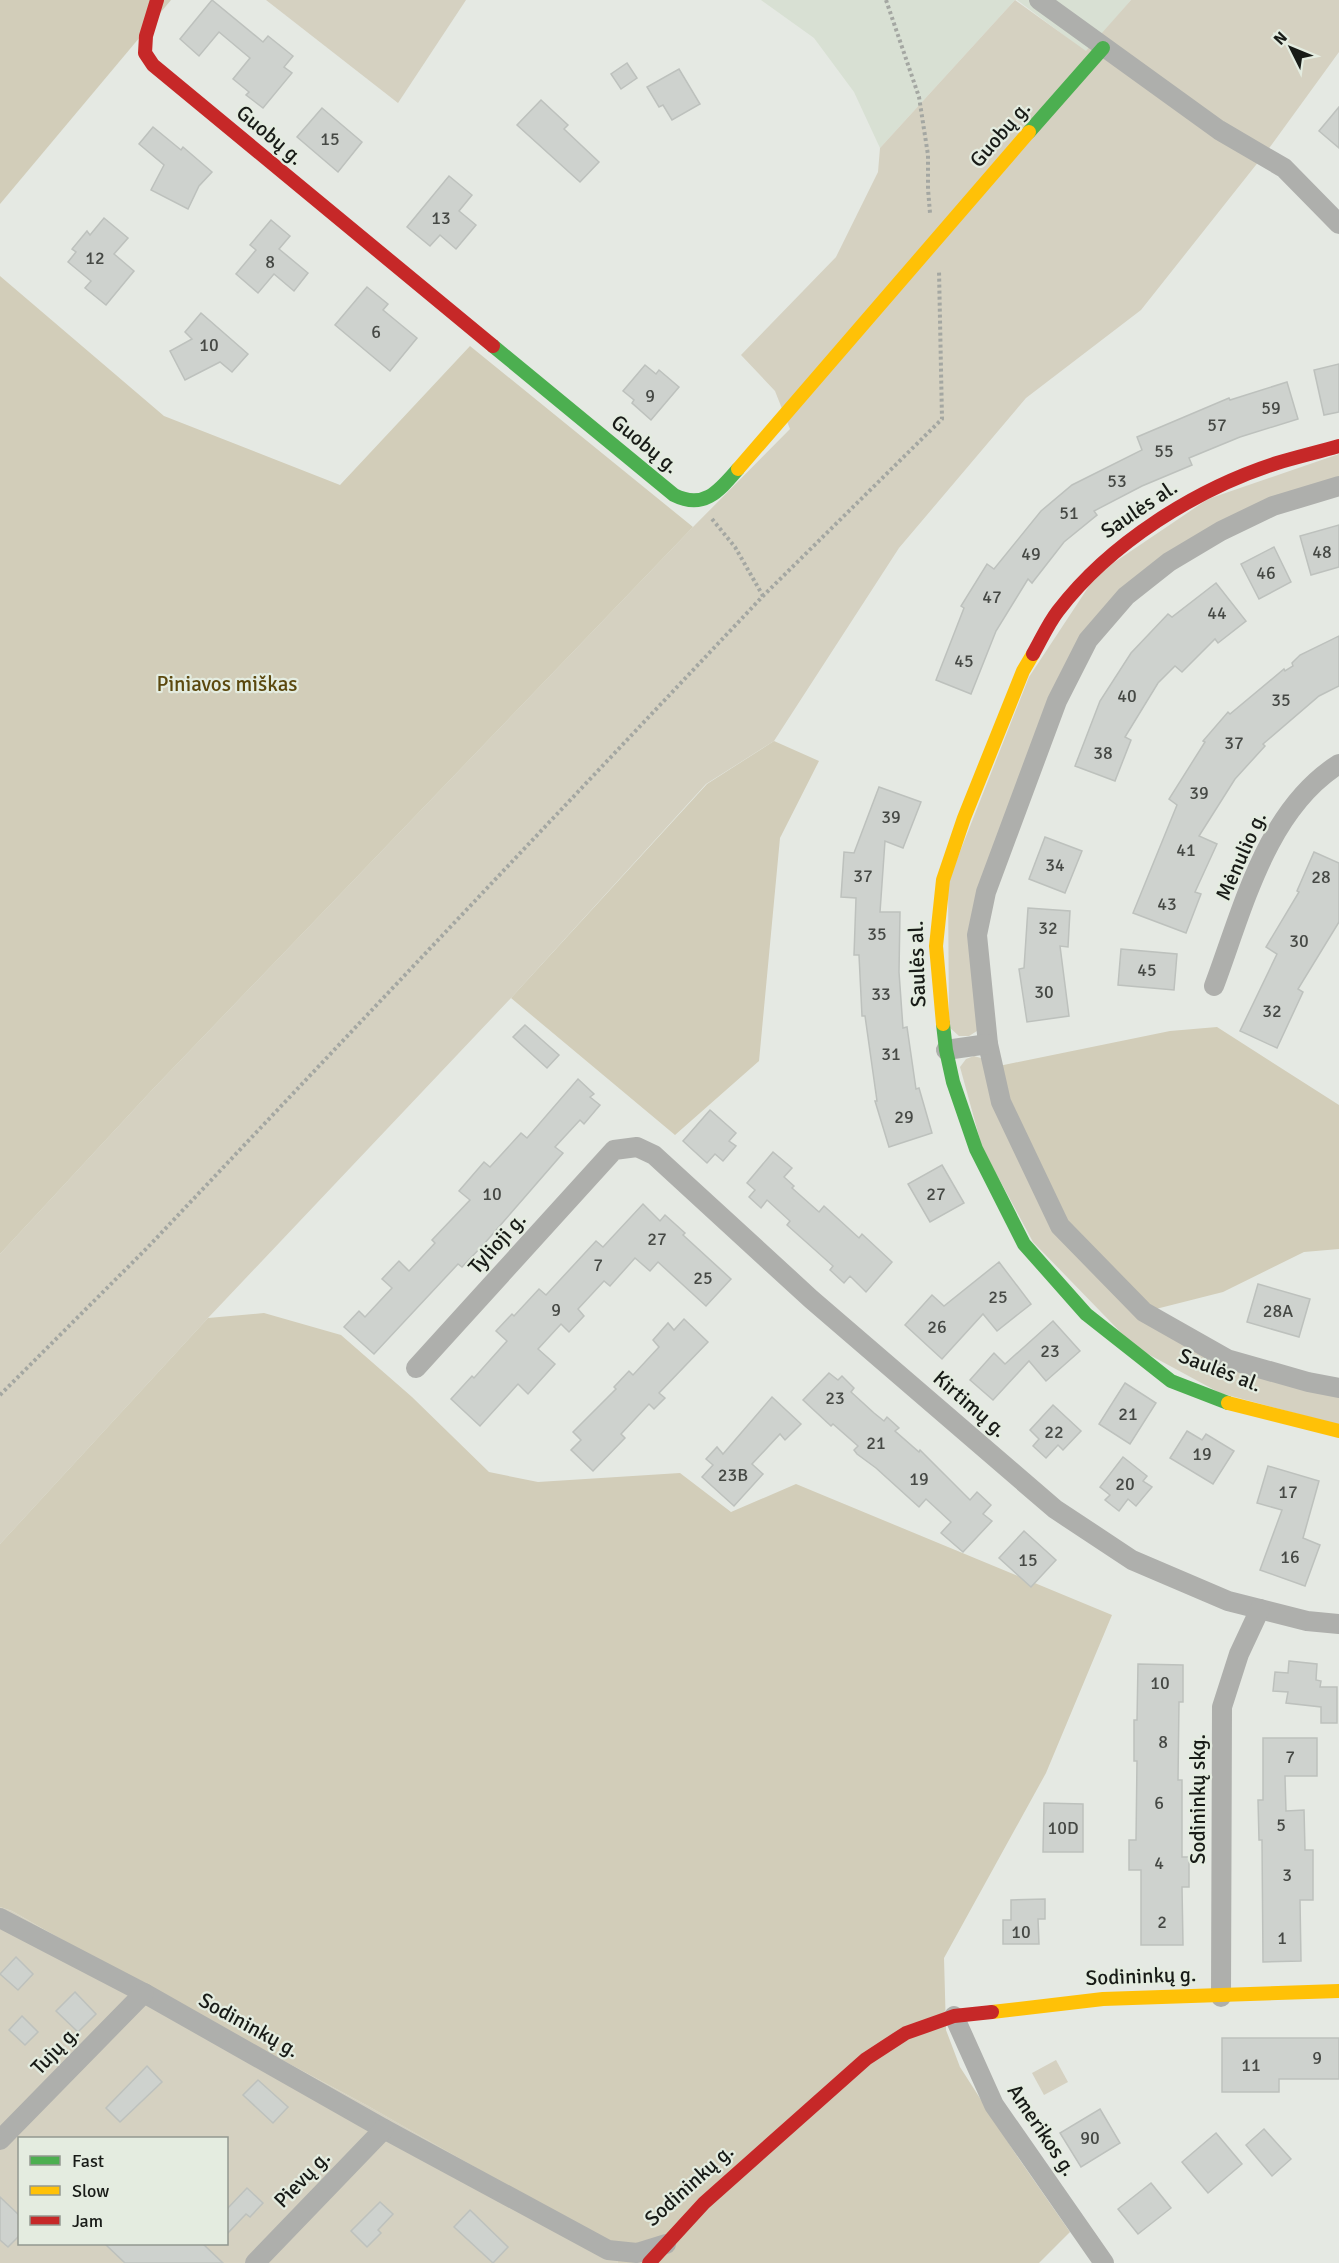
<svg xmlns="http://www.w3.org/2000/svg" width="1339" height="2263" font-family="Signika,sans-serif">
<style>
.built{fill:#d8e0d3}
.green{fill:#d5d1c1;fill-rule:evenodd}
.forest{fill:#d2cdb9}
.building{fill:#ced2ce;stroke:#bdc1bd;stroke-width:1.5}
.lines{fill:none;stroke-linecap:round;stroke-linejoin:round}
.path{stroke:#a4a7a2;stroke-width:4;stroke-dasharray:3 3;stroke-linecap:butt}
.street{stroke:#aeafac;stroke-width:20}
.fast{stroke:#4caf50;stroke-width:14}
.slow{stroke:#ffc107;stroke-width:14}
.jam{stroke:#c62828;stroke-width:14}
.labels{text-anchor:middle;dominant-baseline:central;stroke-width:4.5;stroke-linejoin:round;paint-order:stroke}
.number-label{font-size:18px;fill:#464945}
.street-label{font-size:21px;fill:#181b17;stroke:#e4ece0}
.park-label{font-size:21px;fill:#5b480e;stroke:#e4ece0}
</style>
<rect width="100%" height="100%" fill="#e5e9e3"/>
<!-- built -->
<g class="built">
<polygon points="761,0 1015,0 880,148 854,92 814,38"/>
<polygon points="1017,0 1131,0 1086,52"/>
</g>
<!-- green -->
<g class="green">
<polygon points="266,0 466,0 398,103"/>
<polygon points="1015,0 1086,51 1131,0 1339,0 1339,52 1267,151 1141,310 1026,398 899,548 774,741 706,784 511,998 208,1318 0,1544 0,1254 153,1089 693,527 790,429 775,391 741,355 836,257 878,172 880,148"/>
<polygon points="1339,454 1339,478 1217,527 1083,637 976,895 977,1031 969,1036 959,1036 949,1027 948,882 1029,677 1097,574 1208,499"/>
<polygon points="974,1056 984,1059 1139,1314 1227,1364 1339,1393 1339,1425 1220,1393 1135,1347 1033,1242 982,1147 960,1067 966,1059"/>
<path d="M0 1907 12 1911 134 1981 368 2106 614 2246 618 2263H0ZM20 2138H226V2244H20Z"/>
<polygon points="1056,2060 1068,2082 1044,2095 1032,2073"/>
</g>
<!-- forest -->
<g class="forest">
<polygon points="0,0 171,0 0,204"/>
<polygon points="0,276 164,416 340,485 470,346 693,527 153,1089 0,1254"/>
<polygon points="774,741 819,761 780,838 759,1061 675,1135 511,998 707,784"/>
<polygon points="1217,1027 1339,1105 1339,1249 1304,1252 1223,1292 1144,1312 1060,1226 994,1067 1170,1031"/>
<polygon points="264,1313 341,1335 412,1397 489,1472 538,1482 680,1473 731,1512 796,1484 1112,1615 1046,1773 944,1958 946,2030 960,2067 1015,2153 1070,2232 1039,2263 618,2263 613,2246 368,2106 134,1981 12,1911 0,1907 0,1544 208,1318"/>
</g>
<!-- building -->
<g class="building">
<polygon points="212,0 263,42 268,36 293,56 284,67 292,73 263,108 246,95 249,92 233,79 250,58 219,32 199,56 180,39"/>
<polygon points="627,63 637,78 621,89 611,74"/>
<polygon points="679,69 700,104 672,120 663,105 659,107 647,87"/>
<polygon points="541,100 568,125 564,129 599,162 580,182 517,125"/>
<polygon points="1339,107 1339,148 1319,131"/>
<polygon points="322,108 362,142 338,172 297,137"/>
<polygon points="153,127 181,150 183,147 212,172 199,186 188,209 151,190 164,165 139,144"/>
<polygon points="449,176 472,195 459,211 476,225 456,249 440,235 430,246 407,227"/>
<polygon points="104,218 128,238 114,254 134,271 106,305 85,288 91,281 68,262 76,252 72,249 87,231 90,235"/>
<polygon points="271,220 290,236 279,249 308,273 294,291 274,274 258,293 236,274 256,250 250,245"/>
<polygon points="367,287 388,304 383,310 417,338 390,371 335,325"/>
<polygon points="201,313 248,354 232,372 220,362 185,380 170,351 192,339 185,332"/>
<polygon points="1339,364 1339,412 1324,415 1314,370"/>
<polygon points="645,365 656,374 659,370 679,387 651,420 632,403 634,400 623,391"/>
<polygon points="1287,382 1298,419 1240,437 1189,458 1192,465 1142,486 1094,511 1097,515 1064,542 1032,583 1028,579 996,631 971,694 936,680 964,608 961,606 987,564 994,569 1041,511 1072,485 1142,450 1137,437 1229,398 1230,400"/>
<polygon points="1339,525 1339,567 1311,575 1300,536"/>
<polygon points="1274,547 1291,582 1259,599 1241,564"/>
<polygon points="1216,583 1246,621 1218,643 1215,639 1182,672 1175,666 1158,683 1125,737 1131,740 1115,781 1075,766 1100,701 1131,653 1168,614 1172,617"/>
<polygon points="1339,636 1339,686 1319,696 1263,744 1265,746 1235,779 1199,836 1217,844 1195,892 1201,894 1186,933 1133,913 1177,805 1169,799 1205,742 1203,741 1228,712 1230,714 1284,669 1285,671 1293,666 1292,663 1300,655"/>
<polygon points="879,787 921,802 903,848 885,841 880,912 900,912 899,972 903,1028 907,1027 916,1089 919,1088 932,1133 889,1147 875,1101 877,1101 865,1016 862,1016 859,955 854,955 856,898 841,897 844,852 854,853"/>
<polygon points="1045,837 1082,851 1065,893 1029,879"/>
<polygon points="1314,852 1339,863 1339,922 1298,989 1303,992 1277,1048 1240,1031 1277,954 1266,947 1299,892 1297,891"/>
<polygon points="1028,908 1070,911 1068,947 1060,946 1069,1016 1027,1022 1019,969 1024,968"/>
<polygon points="1121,949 1177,954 1174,990 1118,985"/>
<polygon points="525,1025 559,1055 547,1068 513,1037"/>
<polygon points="578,1079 594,1094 590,1097 600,1105 584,1124 580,1120 555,1147 563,1153 484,1244 462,1267 458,1264 374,1354 344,1327 359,1311 365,1317 392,1288 382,1279 399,1261 409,1271 435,1243 432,1240 470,1200 459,1191 484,1162 490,1167 521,1133 527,1138"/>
<polygon points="710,1110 736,1133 729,1141 736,1146 723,1161 715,1154 707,1163 683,1141"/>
<polygon points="773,1152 792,1168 784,1177 794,1186 792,1188 819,1212 824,1206 859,1238 862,1234 892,1262 866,1292 850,1276 844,1283 830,1270 833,1266 787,1225 790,1221 767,1200 761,1208 749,1197 755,1190 747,1183"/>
<polygon points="942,1165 964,1203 930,1222 908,1184"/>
<polygon points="643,1204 660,1221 665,1215 685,1233 683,1235 731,1279 706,1306 658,1262 650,1271 635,1258 610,1286 604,1281 578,1309 584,1316 569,1332 561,1324 538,1349 555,1364 528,1394 518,1384 480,1426 451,1399 472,1376 474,1378 507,1341 496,1331 512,1314 514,1316 539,1289 546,1295 596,1241 603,1247"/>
<polygon points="999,1262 1031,1304 997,1331 983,1314 942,1359 905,1325 932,1295 944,1306"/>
<polygon points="1258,1284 1310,1299 1299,1337 1247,1322"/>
<polygon points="684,1319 708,1342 659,1393 665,1398 654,1409 649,1404 621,1434 625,1438 593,1471 571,1450 581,1440 573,1432 616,1389 614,1387 629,1371 633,1375 659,1347 653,1340 668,1323 674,1330"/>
<polygon points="1053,1321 1080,1351 1046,1381 1029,1361 993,1400 970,1380 994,1353 1005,1364"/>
<polygon points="829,1373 838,1380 842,1376 854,1388 851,1392 874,1413 884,1421 887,1417 899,1428 895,1431 919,1452 920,1450 970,1500 977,1492 991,1505 983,1514 992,1521 963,1552 941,1533 951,1522 926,1499 919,1507 876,1468 857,1454 854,1450 858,1446 833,1424 831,1426 803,1400"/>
<polygon points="1125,1383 1156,1403 1130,1444 1099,1424"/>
<polygon points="772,1397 801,1424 785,1440 780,1434 752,1464 763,1474 734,1506 702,1477 713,1465 706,1459 717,1447 723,1454"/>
<polygon points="1053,1405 1081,1431 1063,1450 1058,1445 1046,1458 1033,1446 1039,1439 1030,1430"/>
<polygon points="1187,1431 1202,1440 1206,1434 1234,1451 1213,1484 1170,1458"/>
<polygon points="1123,1457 1147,1476 1143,1481 1152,1487 1136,1506 1128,1499 1119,1511 1105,1500 1110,1495 1100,1487"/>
<polygon points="1268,1466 1319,1481 1303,1538 1320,1545 1305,1586 1260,1570 1282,1510 1257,1503"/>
<polygon points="1024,1531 1056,1560 1031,1587 999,1558"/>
<polygon points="1289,1661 1317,1664 1316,1680 1321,1681 1320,1687 1337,1687 1337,1723 1321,1723 1321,1707 1286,1703 1288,1692 1273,1691 1275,1672 1288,1673"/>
<polygon points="1138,1664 1183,1665 1183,1702 1179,1702 1178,1780 1182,1780 1182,1857 1189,1857 1189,1887 1182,1887 1183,1945 1141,1945 1141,1870 1129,1870 1129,1840 1136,1840 1137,1761 1134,1761 1134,1720 1137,1720"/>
<polygon points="1263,1738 1317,1738 1317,1776 1285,1776 1286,1811 1304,1810 1305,1850 1313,1850 1313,1900 1300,1900 1301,1961 1263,1962 1262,1840 1259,1840 1258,1800 1263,1800"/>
<polygon points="1044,1803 1083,1804 1083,1852 1043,1852"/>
<polygon points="1045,1899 1045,1919 1038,1919 1039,1944 1003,1944 1003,1920 1011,1920 1011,1900"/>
<polygon points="16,1957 33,1974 18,1990 0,1974"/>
<polygon points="75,1992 96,2014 78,2032 56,2011"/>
<polygon points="22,2016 38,2032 25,2045 9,2030"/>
<polygon points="1222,2038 1339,2038 1339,2079 1279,2079 1279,2092 1222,2092"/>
<polygon points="147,2066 162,2082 120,2122 106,2108"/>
<polygon points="258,2080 288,2107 273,2123 243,2095"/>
<polygon points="1100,2109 1120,2143 1081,2167 1060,2133"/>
<polygon points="1264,2129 1291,2159 1272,2176 1246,2145"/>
<polygon points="1216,2133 1242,2164 1208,2193 1182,2162"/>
<polygon points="1151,2183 1171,2208 1138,2234 1118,2209"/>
<polygon points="247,2188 263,2203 250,2217 246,2214 226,2235 226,2210"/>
<polygon points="0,2197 20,2216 20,2235 8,2247 0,2240"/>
<polygon points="380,2202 393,2214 378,2230 381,2233 367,2247 351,2231"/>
<polygon points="470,2210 508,2247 493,2263 454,2227"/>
<polygon points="105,2244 203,2244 223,2263 125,2263"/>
</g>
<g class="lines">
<!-- path -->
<g class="path">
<polyline points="886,0 919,97 928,155 928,189 930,213"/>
<polyline points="712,519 735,547 763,596"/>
<polyline points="0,1395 148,1247 763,596 942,419 939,270"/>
</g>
<!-- street -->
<g class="street">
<polyline points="1039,0 1219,130 1284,168 1339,224"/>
<polyline points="1339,486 1273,506 1221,531 1169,562 1126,596 1088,640 1057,701 986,892 977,935 988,1044 1001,1102 1060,1226 1144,1312 1227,1359 1308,1382 1339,1388"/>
<path d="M1214 986C1243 909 1266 810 1339 764"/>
<polyline points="946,1050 988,1044"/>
<polyline points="416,1368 614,1150 637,1147 654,1155 811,1299 1055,1509 1132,1560 1228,1601 1307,1621 1339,1624"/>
<polyline points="0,1918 144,1993 384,2129 608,2250 637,2253 666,2244"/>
<polyline points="1221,1997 1222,1707 1239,1654 1260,1609"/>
<polyline points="954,2016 994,2105 1104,2263"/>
<polyline points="0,2140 144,1993"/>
<polyline points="255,2263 384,2129"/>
</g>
<!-- fast -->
<g class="fast">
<polyline points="1029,132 1103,48"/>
<path d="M493 346 674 495C704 510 719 491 738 469"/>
<polyline points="943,1024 946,1050 953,1082 976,1149 1024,1244 1086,1314 1171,1381 1228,1403"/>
</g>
<!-- slow -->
<g class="slow">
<polyline points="738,469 1029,132"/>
<polyline points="943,1024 936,946 943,880 964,818 1023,671 1033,654"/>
<polyline points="1228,1403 1339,1431"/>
<polyline points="992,2012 1103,1999 1339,1991"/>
</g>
<!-- jam -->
<g class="jam">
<polyline points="157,0 146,36 145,53 153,65 493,346"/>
<path d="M1033 654C1041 640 1048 624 1058 611 1110 543 1196 489 1277 463 1297 457 1318 452 1339 446"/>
<polyline points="649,2263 704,2203 866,2059 906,2033 954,2016 992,2012"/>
</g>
</g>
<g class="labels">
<!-- number labels -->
<g class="number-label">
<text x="330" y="139">15</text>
<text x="441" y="218">13</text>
<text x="95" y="258">12</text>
<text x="270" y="262">8</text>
<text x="376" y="332">6</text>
<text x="209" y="345">10</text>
<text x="650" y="396">9</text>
<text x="1271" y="408">59</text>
<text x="1217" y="425">57</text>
<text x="1164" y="451">55</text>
<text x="1117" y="481">53</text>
<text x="1069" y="513">51</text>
<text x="1322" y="552">48</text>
<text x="1031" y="554">49</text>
<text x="1266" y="573">46</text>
<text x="992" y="597">47</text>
<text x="1217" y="613">44</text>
<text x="964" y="661">45</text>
<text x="1127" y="696">40</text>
<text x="1281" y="700">35</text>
<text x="1234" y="743">37</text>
<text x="1103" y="753">38</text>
<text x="1199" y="793">39</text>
<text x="891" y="817">39</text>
<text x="1186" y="850">41</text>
<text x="1055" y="865">34</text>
<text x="863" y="876">37</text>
<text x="1321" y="877">28</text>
<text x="1167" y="904">43</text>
<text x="1048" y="928">32</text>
<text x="877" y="934">35</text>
<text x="1299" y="941">30</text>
<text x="1147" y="970">45</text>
<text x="1044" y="992">30</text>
<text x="881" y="994">33</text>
<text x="1272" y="1011">32</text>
<text x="891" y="1054">31</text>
<text x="904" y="1117">29</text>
<text x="492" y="1194">10</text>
<text x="936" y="1194">27</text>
<text x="657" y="1239">27</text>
<text x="598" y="1265">7</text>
<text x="703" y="1278">25</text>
<text x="998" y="1297">25</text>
<text x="556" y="1310">9</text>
<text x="1278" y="1311">28A</text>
<text x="937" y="1327">26</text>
<text x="1050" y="1351">23</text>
<text x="835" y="1398">23</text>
<text x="1128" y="1414">21</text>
<text x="1054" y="1432">22</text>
<text x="876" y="1443">21</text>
<text x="1202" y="1454">19</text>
<text x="733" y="1475">23B</text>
<text x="919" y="1479">19</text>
<text x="1125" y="1484">20</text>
<text x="1288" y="1492">17</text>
<text x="1290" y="1557">16</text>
<text x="1028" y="1560">15</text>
<text x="1160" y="1683">10</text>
<text x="1163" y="1742">8</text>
<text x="1290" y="1757">7</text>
<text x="1159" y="1803">6</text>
<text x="1281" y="1825">5</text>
<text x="1063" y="1828">10D</text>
<text x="1159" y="1863">4</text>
<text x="1287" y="1875">3</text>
<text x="1162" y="1922">2</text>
<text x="1021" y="1932">10</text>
<text x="1282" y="1938">1</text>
<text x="1317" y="2058">9</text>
<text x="1251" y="2065">11</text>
<text x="1090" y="2138">90</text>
</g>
<!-- street labels -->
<g class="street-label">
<text transform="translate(1000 134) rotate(-49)">Guobų g.</text>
<text transform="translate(270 135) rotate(40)">Guobų g.</text>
<text transform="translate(645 444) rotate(39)">Guobų g.</text>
<text transform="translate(1139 509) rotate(-34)">Saulės al.</text>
<text transform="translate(1241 856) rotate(-66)">Mėnulio g.</text>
<text transform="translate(917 964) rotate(-92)">Saulės al.</text>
<text transform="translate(497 1243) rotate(-48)">Tylioji g.</text>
<text transform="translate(1220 1370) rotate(21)">Saulės al.</text>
<text transform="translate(970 1404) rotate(41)">Kirtimų g.</text>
<text transform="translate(1198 1799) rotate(-90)">Sodininkų skg.</text>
<text transform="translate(1141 1976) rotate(-2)">Sodininkų g.</text>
<text transform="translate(249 2025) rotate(29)">Sodininkų g.</text>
<text transform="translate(55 2050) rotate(-46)">Tujų g.</text>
<text transform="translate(1042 2130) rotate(56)">Amerikos g.</text>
<text transform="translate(302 2179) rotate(-46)">Pievų g.</text>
<text transform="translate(689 2185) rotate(-42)">Sodininkų g.</text>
</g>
<!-- park labels -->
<g class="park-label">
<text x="227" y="684">Piniavos miškas</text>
</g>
</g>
<!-- legend -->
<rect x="18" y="2137" width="210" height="108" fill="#e4ece0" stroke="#929890" stroke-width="1.5"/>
<rect x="30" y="2156" width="30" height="9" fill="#4caf50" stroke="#929890" stroke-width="1.5"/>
<text x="72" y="2167" font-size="18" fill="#181b17">Fast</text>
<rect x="30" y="2186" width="30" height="9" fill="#ffc107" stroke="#929890" stroke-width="1.5"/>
<text x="72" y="2197" font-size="18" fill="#181b17">Slow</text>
<rect x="30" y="2216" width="30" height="9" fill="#c62828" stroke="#929890" stroke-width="1.5"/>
<text x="72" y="2227" font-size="18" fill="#181b17">Jam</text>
<!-- north arrow -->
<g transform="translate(1291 48) rotate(313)" stroke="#e4ece0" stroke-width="4.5" paint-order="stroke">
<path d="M0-4.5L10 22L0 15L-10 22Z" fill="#181b17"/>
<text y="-9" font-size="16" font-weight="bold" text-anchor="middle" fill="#181b17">N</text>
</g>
</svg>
